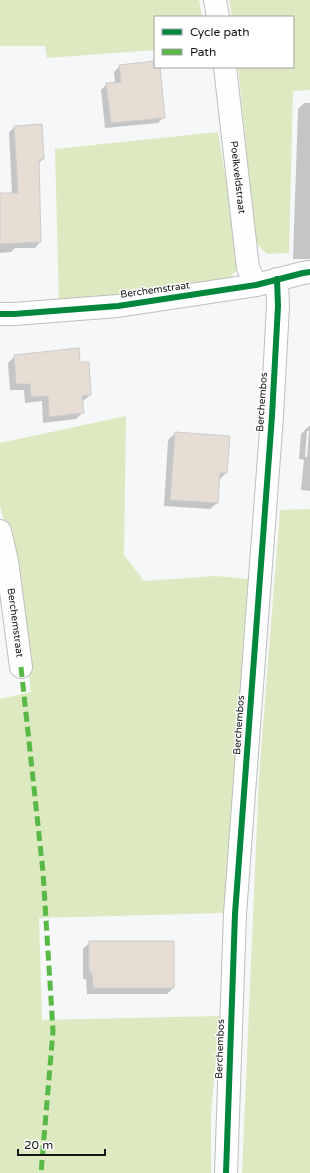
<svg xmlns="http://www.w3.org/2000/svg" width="310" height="1173" font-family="'Varela Round',sans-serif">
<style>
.green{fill:#dde9c0}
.shadow{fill:#0003;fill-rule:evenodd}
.building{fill:#e6ddd5;stroke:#cdcdcd}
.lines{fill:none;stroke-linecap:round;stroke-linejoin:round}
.minor-casing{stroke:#bebebf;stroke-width:24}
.minor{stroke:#fefefe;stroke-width:22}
.quiet{stroke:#58b947;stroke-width:5;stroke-dasharray:10 5;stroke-linecap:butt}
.cycleway-casing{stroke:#fff;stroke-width:8}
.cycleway{stroke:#00873e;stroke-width:6}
.labels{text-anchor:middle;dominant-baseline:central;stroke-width:3;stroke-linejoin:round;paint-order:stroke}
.street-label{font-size:10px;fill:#161617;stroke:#fff}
</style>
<rect width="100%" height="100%" fill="#f6f7f8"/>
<!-- green -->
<g class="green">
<polygon points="0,0 199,0 202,17 155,17 155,50 47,58 45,46 0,46"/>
<polygon points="229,0 310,0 310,90 293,91 289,253 267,254 258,245 255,234 238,67 293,67 293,17 232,17"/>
<polygon points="218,132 238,254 236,271 225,282 59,304 55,149"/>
<polygon points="126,416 124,555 144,581 216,576 249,579 225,913 39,918 42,1020 220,1016 211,1113 211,1173 0,1173 0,699 31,692 20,600 13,554 0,506 0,443"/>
<polygon points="310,509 310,1173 242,1173 259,777 280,510"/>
</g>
<!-- shadow -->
<g class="shadow">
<polygon points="155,62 155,67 159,67 164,117 158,123 105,128 101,90 107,84 115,83 114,72 120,66"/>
<polygon points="304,103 310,103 310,259 293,259 298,109"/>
<polygon points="15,127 43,159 38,164 40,242 35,248 15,248 11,252 0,253 0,194 12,194 9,132"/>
<polygon points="15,356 79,363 90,395 82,402 83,412 76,419 43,423 42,401 25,403 24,390 10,390 8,363"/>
<path d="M309 426H310V491L301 490 304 460 299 459 301 434ZM307 431H309L307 457H305Z"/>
<polygon points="175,433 226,473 220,479 217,503 210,509 164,506 168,440"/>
<polygon points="90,942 173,988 167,994 87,994 86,979 83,979 83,949"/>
</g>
<!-- building -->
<g class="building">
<polygon points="155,61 155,67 160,67 165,118 111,123 106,83 121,82 119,65"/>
<polygon points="42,124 44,159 39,160 41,242 0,244 0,193 18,193 14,126"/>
<polygon points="79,348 80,362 89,362 91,395 82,396 84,413 49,417 48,396 31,397 30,384 16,384 14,355"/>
<polygon points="175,432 230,436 227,473 220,473 218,503 170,500"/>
<polygon points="89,941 174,941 174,988 93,988 92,973 89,972"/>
</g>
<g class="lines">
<!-- minor casing -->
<g class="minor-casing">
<g id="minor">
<polyline points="215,0 218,17"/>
<path id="s1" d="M225 67 248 268 256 285"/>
<polyline points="0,314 14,314 118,306 256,285 303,273 310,272"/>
<path id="s2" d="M0 531 7 561 21 667"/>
<polyline points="226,1173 235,914 272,416 278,306 277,279"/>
</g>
</g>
<!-- minor -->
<use href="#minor" class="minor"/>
<!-- quiet -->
<polyline class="quiet" points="21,667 43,872 53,1031 41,1173"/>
<!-- cycleway casing -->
<g class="cycleway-casing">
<g id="cycleway">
<polyline points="0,314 14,314 118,306 256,285 303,273 310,272"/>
<polyline points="226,1173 235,914 272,416 278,306 277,279"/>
</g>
</g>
<!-- cycleway -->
<use href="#cycleway" class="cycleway"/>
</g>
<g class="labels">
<!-- street labels -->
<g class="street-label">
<text stroke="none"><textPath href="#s1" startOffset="111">Poelkveldstraat</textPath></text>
<text transform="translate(155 290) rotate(-8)">Berchemstraat</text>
<text transform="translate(262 402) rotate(-86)">Berchembos</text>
<text stroke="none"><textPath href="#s2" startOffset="93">Berchemstraat</textPath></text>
<text transform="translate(239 725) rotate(-86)">Berchembos</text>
<text transform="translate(220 1049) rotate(-88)">Berchembos</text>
</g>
</g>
<!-- legend -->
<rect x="154" y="16" width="140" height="52" fill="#ffffff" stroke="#a2a2a2"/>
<rect x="162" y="29" width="20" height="6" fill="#00873e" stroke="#a2a2a2"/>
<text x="190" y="36" font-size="12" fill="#161617">Cycle path</text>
<rect x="162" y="49" width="20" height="6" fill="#58b947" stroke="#a2a2a2"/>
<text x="190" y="56" font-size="12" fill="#161617">Path</text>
<!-- scale -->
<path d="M18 1149v6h87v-6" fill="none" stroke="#161617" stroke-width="2"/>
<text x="24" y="1149" font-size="12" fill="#161617" stroke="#ffffff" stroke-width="3" paint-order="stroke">20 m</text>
</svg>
